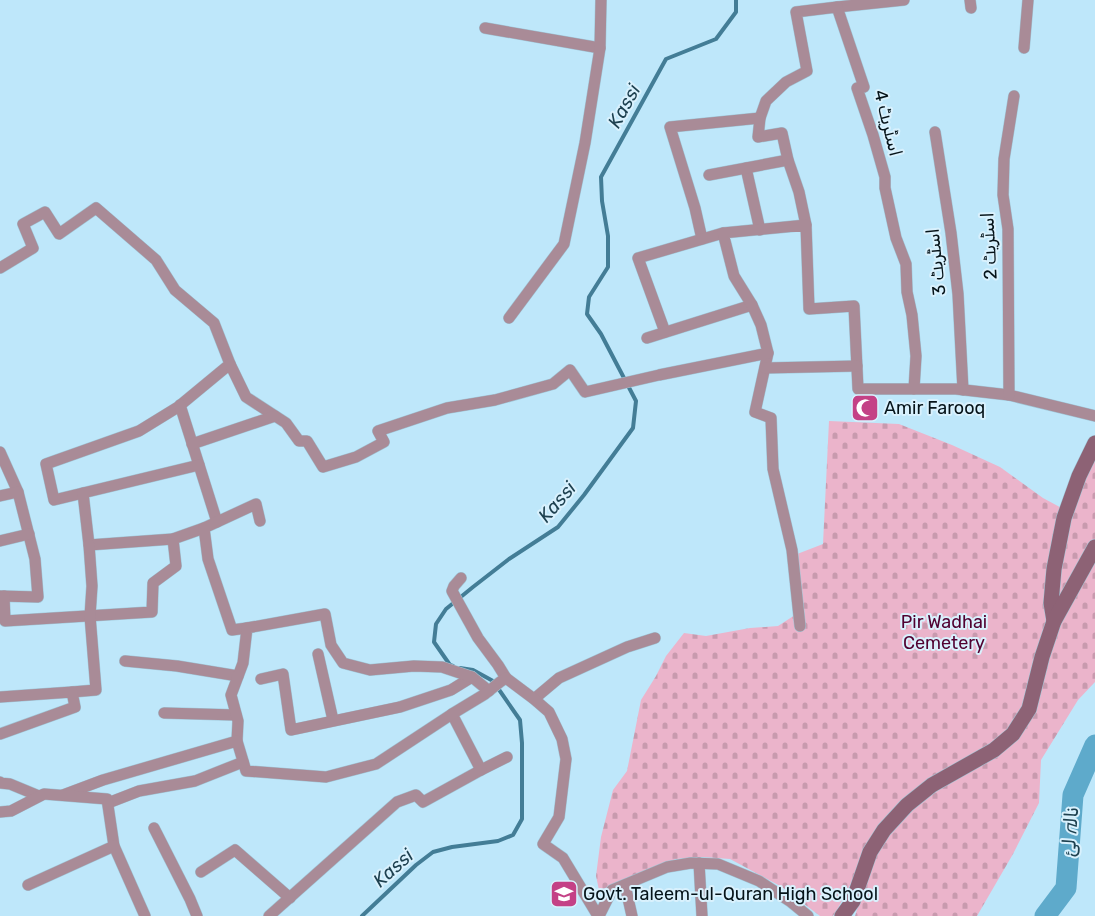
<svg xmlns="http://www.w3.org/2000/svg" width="1095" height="916" font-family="Rubik,Cairo,sans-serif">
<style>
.cemetery{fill:url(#cemetery-stones)}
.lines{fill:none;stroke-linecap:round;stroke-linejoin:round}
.stream{stroke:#437d96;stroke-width:4}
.river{stroke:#5eaacb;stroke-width:21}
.street-casing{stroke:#a0c5d6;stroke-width:12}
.secondary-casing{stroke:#a0c5d6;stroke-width:16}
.street{stroke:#a98b97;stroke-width:11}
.secondary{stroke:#8d6275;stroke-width:15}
.labels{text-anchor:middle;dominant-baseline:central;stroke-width:4;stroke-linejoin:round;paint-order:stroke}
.street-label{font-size:18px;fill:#051319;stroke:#d9f1fd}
.poi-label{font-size:18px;fill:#051319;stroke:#d9f1fd;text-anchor:start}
.park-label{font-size:18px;fill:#510030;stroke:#d9f1fd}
.water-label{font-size:19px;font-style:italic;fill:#1e4150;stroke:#d9f1fd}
</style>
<defs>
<pattern id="cemetery-stones" width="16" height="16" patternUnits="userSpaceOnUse" patternTransform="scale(1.25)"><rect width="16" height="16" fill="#ebb4cb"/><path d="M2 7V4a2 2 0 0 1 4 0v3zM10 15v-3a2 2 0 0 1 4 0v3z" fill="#c89aae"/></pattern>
</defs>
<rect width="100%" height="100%" fill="#bee7fa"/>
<!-- cemetery -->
<polygon class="cemetery" points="829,421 899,424 952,445 1000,467 1043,498 1069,512 1095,460 1095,682 1078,700 1041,760 1039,803 1013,854 977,916 855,916 884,820 837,910 833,916 820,916 782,887 730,859 702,857 676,859 658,866 637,878 599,890 596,876 601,837 613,790 627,771 641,700 656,676 666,656 684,633 706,636 750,628 778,626 795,615 792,556 823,544"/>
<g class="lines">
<!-- stream -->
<g class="stream">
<polyline points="453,666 450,665 434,642 436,624 446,609 473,587 509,559 558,527 584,495 633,428 636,401 601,334 587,314 589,297 608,267 608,236 602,201 601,177 666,59 716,39 736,12 736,0"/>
<polyline points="362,916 416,865 433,852 452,847 498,841 513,835 522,819 522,743 520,720 493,681 473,670 460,668"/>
</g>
<!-- river -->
<polyline class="river" points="1045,916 1066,888 1073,795 1095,745"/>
<!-- street casing -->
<g class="street-casing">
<g id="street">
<polyline points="970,0 971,8"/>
<polyline points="837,7 904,0"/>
<polyline points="485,28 600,48"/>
<polyline points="1024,48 1028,0"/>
<polyline points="760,118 766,101 786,82 807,71 796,12 837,7 864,87 857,88 873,135 885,177 885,188 896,238 906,264 907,292 912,315 916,356 914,389"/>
<polyline points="935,132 951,233 958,294 963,390"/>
<polyline points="746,168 760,230"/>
<polyline points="709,175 788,160"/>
<polyline points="702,239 695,208 670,127 760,118 758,137 782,133 788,160 799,192 806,225"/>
<polyline points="0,268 33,248 23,224 45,212 59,234 96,208 156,260 175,290 214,323 230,364 178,407 139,431 46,464 54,500 83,493"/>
<polyline points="509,318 564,244 585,143 600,48 601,0"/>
<polyline points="665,332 638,258 723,233"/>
<polyline points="647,338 752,305"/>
<polyline points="768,353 755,412 771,418 773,469 792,550 800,626"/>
<polyline points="230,364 246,397 286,423 299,441 307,441 323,467 356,457 384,442 378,431 447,408 495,400 553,384 570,370 585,392 659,375 768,353 761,325 752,305 734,276 723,233 806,225 809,309 854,306 858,389 956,389 1009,395 1095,416"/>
<polyline points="765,368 857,366"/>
<polyline points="1009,395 1008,229 1003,195 1004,159 1014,96"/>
<polyline points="180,405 199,465"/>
<polyline points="192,444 275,416"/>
<polyline points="0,452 18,492"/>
<polyline points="0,496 18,492 35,559 38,597 0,596"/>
<polyline points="173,539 89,545 83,493 199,465 217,522"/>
<polyline points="0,541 29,534"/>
<polyline points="461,578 454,586 452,591 478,638 498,665 506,678"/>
<polyline points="4,596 5,621 152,612 153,583 176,566 173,539 204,528"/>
<polyline points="247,628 232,630 208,559 204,528 256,504 260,521"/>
<polyline points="318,654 333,720"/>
<polyline points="125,661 177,666 238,676"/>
<polyline points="261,679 283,674 291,730 400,707 451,690 472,677 489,691"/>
<polyline points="72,692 96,690 90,616 92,586 89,545"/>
<polyline points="0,697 72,692 75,707 0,734"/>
<polyline points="534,699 559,678 627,647 655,638"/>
<polyline points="164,713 236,715"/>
<polyline points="452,714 481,770 507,757"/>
<polyline points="237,741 238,721 231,695 243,663 247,628 325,614 331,645 343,663 370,670 414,666 442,667 472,677"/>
<polyline points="0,782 0,783 10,784 39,796"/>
<polyline points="63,795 103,780 237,741 246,771 326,777 376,764 452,714 485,694 500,682 506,678 534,699 549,712 562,739 566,759 559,817 543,844 563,858 598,916"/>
<polyline points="108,803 139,791 195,781 243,762"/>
<polyline points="0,812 11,811 44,794 107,799 114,846 28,885"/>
<polyline points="154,828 190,899 197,916"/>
<polyline points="114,846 145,916"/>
<polyline points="699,863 702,916"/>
<polyline points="201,872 235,850 290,898"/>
<polyline points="625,885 632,916"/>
<polyline points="269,916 397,802 416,795 423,802 481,770"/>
<polyline points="599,916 612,890 667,867 691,863 718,864 759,881 791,902 808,916"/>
</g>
</g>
<!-- secondary casing -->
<g class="secondary-casing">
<g id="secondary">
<polyline points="1054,621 1051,603 1054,569 1064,518 1079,476 1095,443"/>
<polyline points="842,916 853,901 870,852 884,830 907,805 932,785 994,750 1013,734 1029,709 1042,657 1054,621 1095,547"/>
</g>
</g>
<!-- street -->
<use href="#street" class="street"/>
<!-- secondary -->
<use href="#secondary" class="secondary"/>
</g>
<!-- icons -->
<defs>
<g id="mosque-square" transform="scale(1.4375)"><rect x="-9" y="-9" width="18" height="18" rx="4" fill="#c44186" stroke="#d9f1fd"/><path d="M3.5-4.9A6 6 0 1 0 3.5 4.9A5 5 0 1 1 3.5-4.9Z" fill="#fff"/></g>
<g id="school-square" transform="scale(1.4375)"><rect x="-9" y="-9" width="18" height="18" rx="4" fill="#c44186" stroke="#d9f1fd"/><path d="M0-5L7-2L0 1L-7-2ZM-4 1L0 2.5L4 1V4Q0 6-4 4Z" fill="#fff"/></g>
</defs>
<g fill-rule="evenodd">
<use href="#mosque-square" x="865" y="408"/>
<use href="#school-square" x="564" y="894"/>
</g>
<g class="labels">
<!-- street labels -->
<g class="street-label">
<text transform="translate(888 123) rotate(76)">اسٹریٹ 4</text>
<text transform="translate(989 246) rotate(-93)">اسٹریٹ 2</text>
<text transform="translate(936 262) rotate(-96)">اسٹریٹ 3</text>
</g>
<!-- poi labels -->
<g class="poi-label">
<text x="884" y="408">Amir Farooq</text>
<text x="583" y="894">Govt. Taleem-ul-Quran High School</text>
</g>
<!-- park labels -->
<g class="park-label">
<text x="944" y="622">Pir Wadhai<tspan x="944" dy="21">Cemetery</tspan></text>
</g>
<!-- water labels -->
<g class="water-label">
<text transform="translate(624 106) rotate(-61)">Kassi</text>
<text transform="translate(557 502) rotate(-49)">Kassi</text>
<text transform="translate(1070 832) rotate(-86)">نالہ لئ</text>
<text transform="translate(393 868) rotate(-42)">Kassi</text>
</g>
</g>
</svg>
